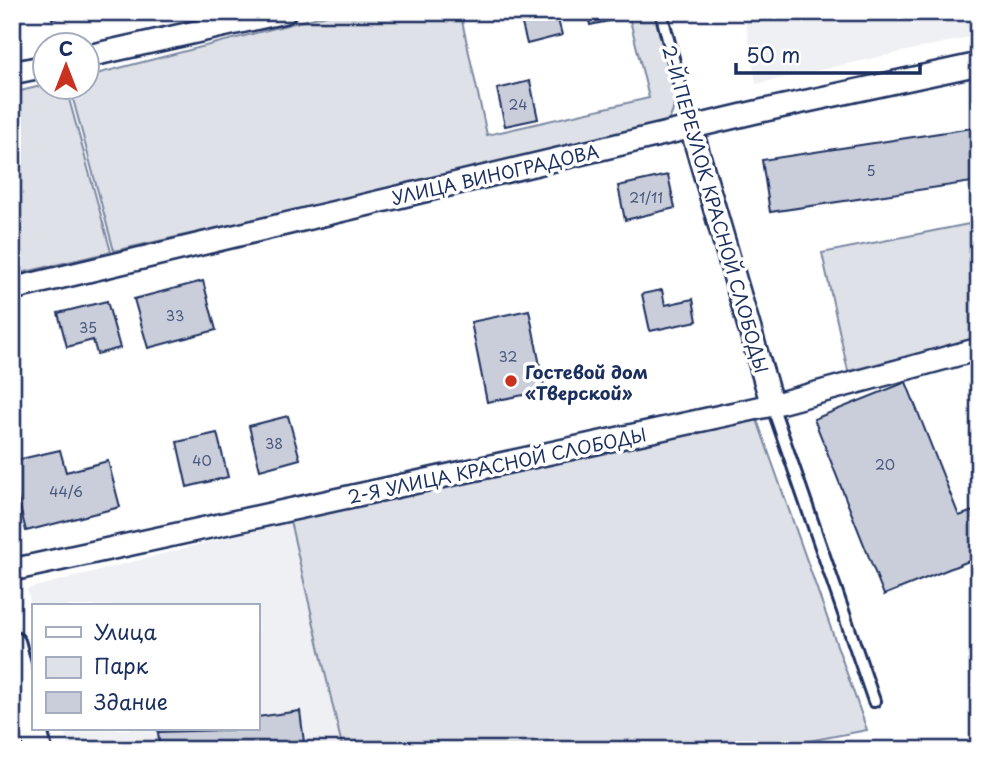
<svg xmlns="http://www.w3.org/2000/svg" width="991" height="762" font-family="'Playpen Sans',sans-serif">
<style>
.built{fill:#eff0f4}
.green{fill:#dee1e7;stroke:#7c88a2;stroke-width:2}
.building{fill:#caceda;stroke:#1b2f5e;stroke-width:2}
.lines{fill:none;stroke-linecap:round;stroke-linejoin:round}
.service-casing{stroke:#1b2f5e;stroke-width:16}
.minor-casing{stroke:#1b2f5e;stroke-width:26}
.tertiary-casing{stroke:#1b2f5e;stroke-width:32}
.service{stroke:#fff;stroke-width:10}
.minor{stroke:#fff;stroke-width:21}
.tertiary{stroke:#fff;stroke-width:26}
.poi-dot{fill:#c8321e;stroke:#fff;stroke-width:2.5}
.labels{text-anchor:middle;dominant-baseline:central;stroke-width:7;stroke-linejoin:round;paint-order:stroke}
.number-label{font-size:14px;fill:#47577d}
.street-label{font-size:18px;fill:#1b2f5e;stroke:#fff}
.poi-label{font-size:18px;font-weight:bold;fill:#1b2f5e;stroke:#fff;text-anchor:start}
</style>
<rect width="100%" height="100%" fill="#fff"/>
<filter id="ink" filterUnits="userSpaceOnUse"><feTurbulence type="fractalNoise" baseFrequency=".0143" numOctaves="2"/><feDisplacementMap in="SourceGraphic" scale="14" xChannelSelector="R" yChannelSelector="G"/><feConvolveMatrix kernelMatrix="1 2 1 2 8 2 1 2 1" color-interpolation-filters="sRGB"/></filter>
<g filter="url(#ink)">
<!-- built -->
<g class="built">
<polygon points="744,12 979,12 979,35 756,84"/>
<polygon points="290,521 343,750 70,750 64,729 257,729 257,606 33,606 33,613 27,589"/>
</g>
<!-- green -->
<g class="green">
<path d="M338 12H460L487 135 649 98 628 12H656C665 46 690 97 664 127L114 251 70 88H88V76Z"/>
<polygon points="45,85 66,88 111,252 12,275 12,93"/>
<polygon points="979,222 979,339 848,371 822,253"/>
<polygon points="756,417 867,730 762,750 343,750 290,521"/>
</g>
<!-- building -->
<g class="building">
<polygon points="51,12 86,12 52,19"/>
<polygon points="519,12 556,12 562,35 527,44"/>
<polygon points="587,12 622,12 623,18 590,25"/>
<polygon points="530,81 538,119 505,126 497,89"/>
<polygon points="979,127 979,181 770,212 762,160"/>
<polygon points="668,175 675,208 625,220 618,186"/>
<polygon points="203,281 216,330 148,348 134,299"/>
<polygon points="662,290 665,305 693,299 697,321 650,331 642,294"/>
<polygon points="107,301 120,348 97,354 93,340 67,347 58,313"/>
<polygon points="529,310 545,391 487,402 471,322"/>
<polygon points="906,382 959,516 979,509 979,557 884,595 814,419"/>
<polygon points="288,416 300,459 260,470 249,426"/>
<polygon points="217,433 228,477 187,487 177,442"/>
<polygon points="60,450 66,472 108,461 120,507 26,531 12,475 12,461"/>
<polygon points="300,711 305,750 160,750 158,732 257,729 257,717"/>
</g>
<g class="lines">
<!-- service casing -->
<g class="service-casing">
<g id="service">
<polyline points="661,12 691,128"/>
<polyline points="772,405 874,701"/>
</g>
</g>
<!-- minor casing -->
<g class="minor-casing">
<g id="minor">
<polyline points="88,56 285,12"/>
<polyline points="12,73 46,66"/>
<polyline points="691,128 772,405"/>
<polyline points="12,289 756,112 979,64"/>
<polyline points="12,570 772,405 979,349"/>
</g>
</g>
<!-- tertiary casing -->
<g class="tertiary-casing">
<polyline id="tertiary" points="12,645 38,750"/>
</g>
<!-- service -->
<use href="#service" class="service"/>
<!-- minor -->
<use href="#minor" class="minor"/>
<!-- tertiary -->
<use href="#tertiary" class="tertiary"/>
</g>
</g>
<!-- markers -->
<circle class="poi-dot" cx="511" cy="381" r="7"/>
<g class="labels">
<!-- number labels -->
<g class="number-label">
<text x="518" y="104">24</text>
<text x="871" y="170">5</text>
<text x="646" y="197">21/11</text>
<text x="175" y="315">33</text>
<text x="88" y="327">35</text>
<text x="508" y="356">32</text>
<text x="274" y="443">38</text>
<text x="202" y="460">40</text>
<text x="885" y="464">20</text>
<text x="66" y="491">44/6</text>
</g>
<!-- street labels -->
<g class="street-label">
<text transform="translate(495 174) rotate(-13)">УЛИЦА ВИНОГРАДОВА</text>
<text transform="translate(716 209) rotate(74)">2-Й ПЕРЕУЛОК КРАСНОЙ СЛОБОДЫ</text>
<text transform="translate(497 465) rotate(-12)">2-Я УЛИЦА КРАСНОЙ СЛОБОДЫ</text>
</g>
<!-- poi labels -->
<g class="poi-label">
<text x="525" y="371">Гостевой дом<tspan x="525" dy="21">«Тверской»</tspan></text>
</g>
</g>
<!-- margin -->
<rect width="991" height="762" fill="none" stroke="#fff" stroke-width="42"/>
<rect x="21" y="21" width="949" height="720" fill="none" stroke="#1b2f5e" stroke-width="2.5" filter="url(#ink)"/>
<!-- legend -->
<rect x="32" y="604" width="228" height="126" fill="#ffffff" stroke="#a4acbf" stroke-width="2"/>
<rect x="46" y="627" width="35" height="10" fill="#ffffff" stroke="#a4acbf" stroke-width="2"/>
<text x="94" y="640" font-size="21" fill="#1b2f5e">Улица</text>
<rect x="46" y="657" width="35" height="21" fill="#dee1e7" stroke="#a4acbf" stroke-width="2"/>
<text x="94" y="674" font-size="21" fill="#1b2f5e">Парк</text>
<rect x="46" y="692" width="35" height="21" fill="#caceda" stroke="#a4acbf" stroke-width="2"/>
<text x="94" y="710" font-size="21" fill="#1b2f5e">Здание</text>
<!-- north arrow -->
<g transform="translate(66 66)"><circle r="33" fill="#ffffff" stroke="#a4acbf" stroke-width="2"/>
<path d="M0-5L12 26L0 18L-12 26Z" fill="#c8321e"/>
<text y="-10" font-size="19" font-weight="bold" text-anchor="middle" fill="#1b2f5e">С</text>
</g>
<!-- scale -->
<path d="M736 63v10h184v-10" fill="none" stroke="#1b2f5e" stroke-width="3.5"/>
<text x="746" y="63" font-size="21" fill="#1b2f5e" stroke="#ffffff" stroke-width="5" paint-order="stroke">50 m</text>
</svg>
